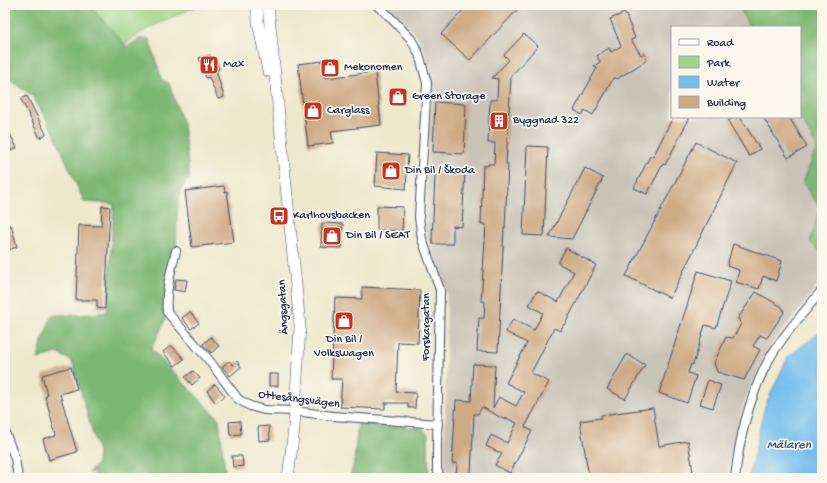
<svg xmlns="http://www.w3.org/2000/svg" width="827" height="483" font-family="'Gochi Hand',sans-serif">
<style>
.industrial{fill:#c9c3b8}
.green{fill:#9ed688;stroke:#5c8273}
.forest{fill:#7eb774;stroke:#4c7369}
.water{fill:#73beed;stroke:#4776a6}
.building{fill:#cda984}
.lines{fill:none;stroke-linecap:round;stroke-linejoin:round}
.minor-casing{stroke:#3b4b6e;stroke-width:10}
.major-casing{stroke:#3b4b6e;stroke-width:12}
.minor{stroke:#fff;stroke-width:8}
.major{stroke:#fff;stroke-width:11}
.labels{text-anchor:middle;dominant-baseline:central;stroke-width:3.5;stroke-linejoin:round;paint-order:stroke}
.poi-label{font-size:12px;fill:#1b2f5e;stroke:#fbf7ec;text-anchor:start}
.street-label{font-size:12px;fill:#1b2f5e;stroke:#fbf7ec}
.water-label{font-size:13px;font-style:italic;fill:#355a89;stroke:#fbf7ec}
</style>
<rect width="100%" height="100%" fill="#fbf7ec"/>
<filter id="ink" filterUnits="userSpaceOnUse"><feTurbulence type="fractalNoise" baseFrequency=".025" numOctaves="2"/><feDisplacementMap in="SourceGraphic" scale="8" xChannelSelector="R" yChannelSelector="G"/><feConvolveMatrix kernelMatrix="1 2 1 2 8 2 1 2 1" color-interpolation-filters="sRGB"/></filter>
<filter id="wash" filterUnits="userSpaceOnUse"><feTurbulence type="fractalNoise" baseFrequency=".012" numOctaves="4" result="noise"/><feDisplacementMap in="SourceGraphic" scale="16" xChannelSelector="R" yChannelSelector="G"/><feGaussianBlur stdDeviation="0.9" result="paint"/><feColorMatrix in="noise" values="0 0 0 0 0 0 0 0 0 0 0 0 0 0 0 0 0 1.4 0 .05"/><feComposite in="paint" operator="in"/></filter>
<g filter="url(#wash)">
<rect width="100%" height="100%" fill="#eee8cc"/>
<!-- industrial -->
<polygon class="industrial" points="385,5 738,5 750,27 672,27 672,117 800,117 817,147 803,183 820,208 810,242 822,252 822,281 770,346 744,402 729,461 729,478 448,478 445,468 445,445 447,293 425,230 432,75 421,41 405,22"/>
<!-- green -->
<path class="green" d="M89 5H199C180 14 138 30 125 45Z"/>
<!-- forest -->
<g class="forest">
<path d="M5 5H89L127 47 139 39H149L162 80 169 83 183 124 189 172V179C173 190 178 234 176 252 174 271 171 291 168 310 165 323 157 337 151 349L219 419 225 471 223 478H91L96 471 88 473 97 464 98 452 72 361 57 353 38 359 42 342 52 315H81L107 312 114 204 84 202 55 135 32 95 7 77H5Z"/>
<polygon points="738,5 822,5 822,252 810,242 820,208 803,183 817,147 800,117 800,27 750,27"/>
<polygon points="358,423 422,428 428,434 429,478 350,478 354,463"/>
</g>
<!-- water -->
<polygon class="water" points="822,331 822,478 749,478 765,406 788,357"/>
<g id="blocks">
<!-- building -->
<g class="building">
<polygon points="468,5 522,5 470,60 441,34"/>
<polygon points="625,13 635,38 631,40 641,55 644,53 647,60 617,79 614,77 593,115 585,110 582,115 574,110 597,68 594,66 600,62 597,56 609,48 611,52 621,46 610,19"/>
<polygon points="524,34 538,46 511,76 506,164 508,164 505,228 504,228 498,352 477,351 479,318 484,318 485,301 481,301 486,224 481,224 483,166 488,166 488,164 494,164 495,143 488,143 490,100 497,100 498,79 492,78 509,60 504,55"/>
<polygon points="210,55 213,62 216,61 219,69 216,70 224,97 218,99 209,77 206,78 199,58"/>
<polygon points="323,61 325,78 375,72 381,125 331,131 333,143 308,146 298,64"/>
<polygon points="27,96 46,134 40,138 21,99"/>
<polygon points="435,102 466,104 464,154 433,152"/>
<polygon points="673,117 690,117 665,165 663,164 647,194 634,188 650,156 653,157"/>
<polygon points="735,117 740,117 760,149 749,156 728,121"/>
<polygon points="763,117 789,117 807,147 788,158"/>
<polygon points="5,124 17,148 11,151 5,139"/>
<polygon points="696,142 737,163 670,298 626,276"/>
<polygon points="527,146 548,147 544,236 523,235"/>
<polygon points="377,153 408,155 406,189 375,186"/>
<polygon points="439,168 465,170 462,227 453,226 453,244 433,244 432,239 435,177"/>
<polygon points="585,168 603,178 572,239 549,237"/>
<polygon points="224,186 225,192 227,191 234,242 192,247 185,191"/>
<polygon points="102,206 110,207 105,309 97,308 97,300 76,300 79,225 101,226"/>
<polygon points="377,206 403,207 402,231 377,230"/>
<polygon points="322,223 343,224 342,248 321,247"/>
<polygon points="11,225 17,247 5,251 5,226"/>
<polygon points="733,244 782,261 776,281 763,276 759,289 736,282 739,270 727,266"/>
<polygon points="566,248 596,265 565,324 564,324 560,331 554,328 531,373 549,382 525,427 532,431 510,473 495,465 502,454 486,446 491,435 507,443 517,423 506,418 505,420 482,407 478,414 474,414 471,472 467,473 464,477 456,477 457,463 452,463 456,400 471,401 473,364 495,365 493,408 499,397 516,406 524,392 506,383 527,343 506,332 513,319 534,330 543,313 529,305 537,291 558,302 574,272 558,263"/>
<polygon points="698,271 731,281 716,328 705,325 693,365 691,364 688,373 696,376 687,403 659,393"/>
<polygon points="176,279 187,280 185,292 174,290"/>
<polygon points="362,287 420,290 418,343 398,342 396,392 416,393 415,408 408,408 408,403 385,403 385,409 340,407 342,379 331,379 335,298 362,299"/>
<polygon points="756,292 782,307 784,312 767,338 760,335 753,346 760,350 744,380 717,372 714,363 726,337 733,338 741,324 738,318"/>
<polygon points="190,312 199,323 191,329 182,318"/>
<polygon points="211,337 219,346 211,353 203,344"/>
<polygon points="171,345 184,359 175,366 163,352"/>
<polygon points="627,354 645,365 625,399 607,389"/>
<polygon points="229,361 233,365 237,361 241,367 230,376 222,367"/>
<polygon points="71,367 77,389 60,394 77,452 49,460 43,439 56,435 45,396 47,395 42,375"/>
<polygon points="193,371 200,378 192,385 185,377"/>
<rect x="269" y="374" width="9" height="12"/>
<polygon points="708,380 721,385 713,408 700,404"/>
<polygon points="215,384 225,396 216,403 207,391"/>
<polygon points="653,408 659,446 688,441 694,478 589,478 580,421 601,418 601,415"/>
<polygon points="240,421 241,434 230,435 229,422"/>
<polygon points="269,426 270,440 259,441 258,427"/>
<polygon points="232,456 242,456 243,466 233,467"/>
</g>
</g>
</g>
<g filter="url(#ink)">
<use href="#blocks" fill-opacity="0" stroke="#3b4b6e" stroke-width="1"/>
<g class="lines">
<!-- minor casing -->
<g class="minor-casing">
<g id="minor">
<polyline points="376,5 388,15 411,39 419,54 427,83 419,217 422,239 440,290 437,445 437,469 440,478"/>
<path d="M176 251C171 270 165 291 167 312L208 359 238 399 250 406 264 410 295 411 333 416 438 424"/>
<polyline points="5,432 15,458 18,478"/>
<path d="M735 478C739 441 748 403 764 369 778 340 802 315 822 290"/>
</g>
</g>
<!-- major casing -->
<g class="major-casing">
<g id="major">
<polyline points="257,5 258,22 268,71"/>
<polyline points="268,5 300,326 294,429 288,478"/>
</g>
</g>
<!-- minor -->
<use href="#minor" class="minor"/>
<!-- major -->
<use href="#major" class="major"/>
</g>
</g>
<!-- icons -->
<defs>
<g id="restaurant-square" transform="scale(1)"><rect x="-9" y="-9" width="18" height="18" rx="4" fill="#c8321e" stroke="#fbf7ec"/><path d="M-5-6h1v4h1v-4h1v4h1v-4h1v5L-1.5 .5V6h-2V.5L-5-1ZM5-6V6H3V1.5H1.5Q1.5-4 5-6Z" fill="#fff"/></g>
<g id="shop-square" transform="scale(1)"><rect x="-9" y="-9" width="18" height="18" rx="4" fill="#c8321e" stroke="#fbf7ec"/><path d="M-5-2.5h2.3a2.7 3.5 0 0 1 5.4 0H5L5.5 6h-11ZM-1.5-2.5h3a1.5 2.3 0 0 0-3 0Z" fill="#fff"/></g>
<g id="building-square" transform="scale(1)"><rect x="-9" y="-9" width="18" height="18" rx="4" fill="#c8321e" stroke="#fbf7ec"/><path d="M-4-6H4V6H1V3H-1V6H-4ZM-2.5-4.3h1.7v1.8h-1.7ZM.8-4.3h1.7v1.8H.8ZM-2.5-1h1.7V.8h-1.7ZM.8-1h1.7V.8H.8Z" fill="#fff"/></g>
<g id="bus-square" transform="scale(1)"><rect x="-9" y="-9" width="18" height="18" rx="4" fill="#c8321e" stroke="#fbf7ec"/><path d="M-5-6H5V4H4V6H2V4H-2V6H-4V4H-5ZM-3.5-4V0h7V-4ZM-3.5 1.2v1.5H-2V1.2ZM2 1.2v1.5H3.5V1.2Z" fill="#fff"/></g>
</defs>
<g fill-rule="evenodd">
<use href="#restaurant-square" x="209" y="65"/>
<use href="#shop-square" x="330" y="68"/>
<use href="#shop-square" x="398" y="97"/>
<use href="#shop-square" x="313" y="111"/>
<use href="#building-square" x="499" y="121"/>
<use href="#shop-square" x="391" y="171"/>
<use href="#bus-square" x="279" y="216"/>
<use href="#shop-square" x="332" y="236"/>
<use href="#shop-square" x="344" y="321"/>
</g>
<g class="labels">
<!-- poi labels -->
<g class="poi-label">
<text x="223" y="65">Max</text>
<text x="344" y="68">Mekonomen</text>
<text x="412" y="97">Green Storage</text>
<text x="327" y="111">Carglass</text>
<text x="513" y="121">Byggnad 322</text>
<text x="405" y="171">Din Bil / Škoda</text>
<text x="293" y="216">Karlhovsbacken</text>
<text x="346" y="236">Din Bil / SEAT</text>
<text x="344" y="340" text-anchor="middle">Din Bil /<tspan x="344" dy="14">Volkswagen</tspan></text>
</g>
<!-- street labels -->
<g class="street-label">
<text transform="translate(284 307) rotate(-93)">Ängsgatan</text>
<text transform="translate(427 327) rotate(-90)">Forskargatan</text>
<text transform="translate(299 400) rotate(7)">Ottesångsvägen</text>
</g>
<!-- water labels -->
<g class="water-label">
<text x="789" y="445">Mälaren</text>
</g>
</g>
<!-- margin -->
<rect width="827" height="483" fill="none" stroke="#fbf7ec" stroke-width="20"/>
<!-- legend -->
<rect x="671" y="26" width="130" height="92" fill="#fbf7ec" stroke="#a1a7b3"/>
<rect x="679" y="39" width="20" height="6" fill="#ffffff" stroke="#a1a7b3"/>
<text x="707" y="46" font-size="12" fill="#1b2f5e">Road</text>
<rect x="679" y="56" width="20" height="12" fill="#9ed688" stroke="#a1a7b3"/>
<text x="707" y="66" font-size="12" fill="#1b2f5e">Park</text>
<rect x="679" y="76" width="20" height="12" fill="#73beed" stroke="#a1a7b3"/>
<text x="707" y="86" font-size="12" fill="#1b2f5e">Water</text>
<rect x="679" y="96" width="20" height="12" fill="#cda984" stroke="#a1a7b3"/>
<text x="707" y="106" font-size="12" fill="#1b2f5e">Building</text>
</svg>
